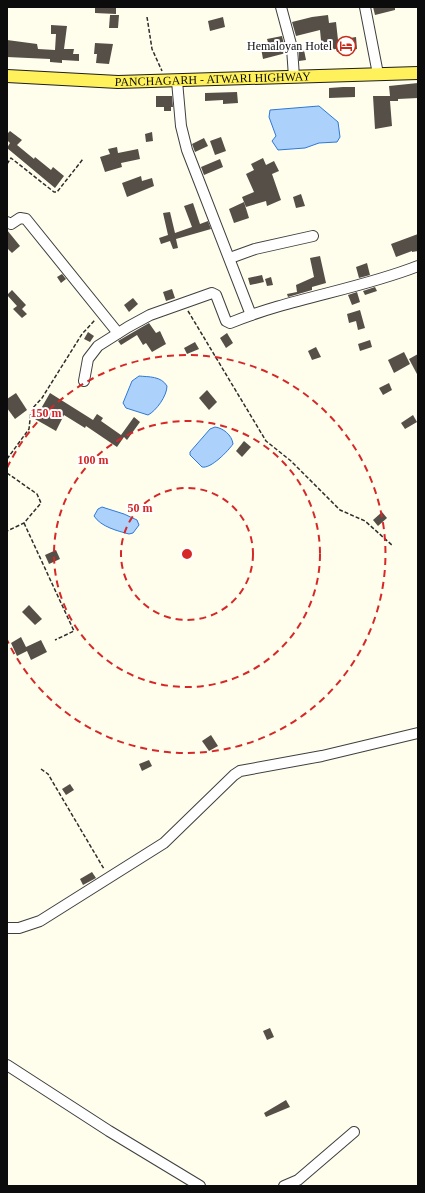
<svg xmlns="http://www.w3.org/2000/svg" width="425" height="1193" font-family="Georgia,serif">
<style>
.water{fill:#acd1fb;stroke:#2d79d8}
.building{fill:#564f48}
.lines{fill:none;stroke-linecap:round;stroke-linejoin:round}
.minor-casing{stroke:#3f3f3f;stroke-width:12}
.major-casing{stroke:#1d1d1d;stroke-width:14}
.path{stroke:#2e2e2e;stroke-width:1.5;stroke-dasharray:4 2;stroke-linecap:butt}
.minor{stroke:#fff;stroke-width:10}
.major{stroke:#fff15c;stroke-width:12}
.ring{fill:none;stroke:#d62828;stroke-width:2;stroke-dasharray:7 5}
.labels{text-anchor:middle;dominant-baseline:central;stroke-width:4;stroke-linejoin:round;paint-order:stroke}
.poi-label{font-size:12px;fill:#0c0c0c;stroke:#fff;text-anchor:end}
.street-label{font-size:12px;fill:#0c0c0c;stroke:#fff}
.centre{fill:#d62828;stroke:#fff;stroke-width:2}
.ring-label{font-size:12px;text-anchor:middle;font-weight:bold;fill:#d62828;stroke:#fff;stroke-width:4;stroke-linejoin:round;paint-order:stroke}
</style>
<rect width="100%" height="100%" fill="#fffeec"/>
<!-- water -->
<g class="water">
<polygon points="319,106 338,122 340,137 337,142 319,143 305,148 278,150 272,141 276,136 269,117 270,110"/>
<path d="M139 376C149 377 161 376 167 386 167 396 156 411 148 415L126 408 123 403 132 381Z"/>
<path d="M215 427C223 428 232 435 233 444 228 451 211 469 202 467L190 455V452L210 429Z"/>
<path d="M102 507 124 514 137 520 139 525 133 533 129 534C118 531 101 527 94 516L98 509Z"/>
</g>
<!-- building -->
<g class="building">
<polygon points="95,7 116,7 116,14 95,13"/>
<polygon points="373,7 395,7 395,10 375,15"/>
<polygon points="110,15 119,15 118,28 109,28"/>
<polygon points="328,15 329,23 336,22 338,40 356,37 357,49 337,52 336,49 322,51 320,30 296,36 292,22 312,17"/>
<polygon points="223,17 225,27 210,31 208,21"/>
<polygon points="51,25 67,26 64,49 74,49 73,54 79,54 79,61 62,60 62,63 50,62 50,59 7,57 7,40 37,44 38,49 55,50 56,34 51,34"/>
<polygon points="282,36 286,53 263,59 261,48 269,46 267,39"/>
<polygon points="95,43 113,44 109,64 96,63 97,54 94,54"/>
<polygon points="304,50 306,60 299,61 299,51"/>
<polygon points="418,83 418,98 398,99 398,101 390,101 392,126 375,129 373,96 390,96 389,86"/>
<polygon points="343,87 355,87 355,97 329,98 329,88"/>
<polygon points="237,92 238,103 223,104 223,100 205,101 205,93"/>
<polygon points="156,96 172,96 173,107 171,107 171,111 164,111 164,107 156,107"/>
<polygon points="10,131 22,140 17,145 34,159 35,157 51,170 53,167 64,176 55,188 7,148 10,143 7,140 7,134"/>
<polygon points="152,132 153,141 146,142 145,134"/>
<polygon points="221,137 226,151 215,155 210,141"/>
<polygon points="204,138 208,146 195,152 192,144"/>
<polygon points="117,147 118,153 138,149 140,159 121,163 122,167 105,172 100,157 110,154 108,149"/>
<polygon points="263,158 266,165 274,161 279,171 272,174 281,200 267,206 266,201 246,207 242,197 254,192 246,174 254,170 251,164"/>
<polygon points="220,159 223,167 204,175 201,167"/>
<polygon points="141,176 142,181 152,178 154,186 127,197 122,183"/>
<polygon points="301,194 305,206 296,208 293,197"/>
<polygon points="244,202 249,218 234,223 229,209"/>
<polygon points="193,203 200,224 208,221 211,229 176,239 178,248 173,249 170,241 161,244 159,238 168,235 163,213 170,212 175,233 192,227 184,206"/>
<polygon points="7,230 20,246 12,253 7,248"/>
<polygon points="418,234 418,251 412,252 412,251 396,257 391,244"/>
<polygon points="320,256 326,283 312,287 312,290 288,297 287,294 297,292 296,285 314,277 310,258"/>
<polygon points="367,263 370,275 359,278 356,267"/>
<polygon points="62,274 66,279 61,283 57,277"/>
<polygon points="262,275 264,282 250,285 248,278"/>
<polygon points="271,277 273,285 267,286 265,279"/>
<polygon points="375,287 377,291 365,295 363,291"/>
<polygon points="172,289 175,298 166,301 163,292"/>
<polygon points="12,290 26,305 22,309 27,314 22,318 13,309 17,306 7,295"/>
<polygon points="357,292 360,302 352,305 348,295"/>
<polygon points="133,298 138,304 129,312 124,305"/>
<polygon points="360,310 365,328 358,330 356,321 349,323 347,314"/>
<polygon points="149,323 156,333 160,331 166,344 152,352 146,343 143,345 137,335 121,345 118,341"/>
<polygon points="88,332 94,336 90,342 84,339"/>
<polygon points="227,333 233,343 226,348 220,338"/>
<polygon points="370,340 372,347 360,351 358,344"/>
<polygon points="195,342 199,349 187,354 184,348"/>
<polygon points="316,347 321,357 312,360 308,351"/>
<polygon points="404,352 410,364 394,373 388,360"/>
<polygon points="418,354 418,376 409,359"/>
<polygon points="389,383 392,390 383,395 379,388"/>
<polygon points="207,390 217,402 209,410 199,398"/>
<polygon points="16,393 27,410 15,419 7,408 7,399"/>
<polygon points="50,393 93,420 97,414 103,418 101,421 121,435 134,417 140,422 127,440 124,437 117,447 86,426 85,428 64,415 56,431 35,419"/>
<polygon points="413,415 417,422 405,429 401,423"/>
<polygon points="244,441 251,447 242,457 236,451"/>
<polygon points="382,512 387,518 378,526 373,520"/>
<polygon points="56,550 60,559 49,564 45,555"/>
<polygon points="29,605 42,619 35,625 22,612"/>
<polygon points="21,637 26,647 41,640 47,652 31,660 27,651 17,656 11,643"/>
<polygon points="211,735 218,746 209,751 202,741"/>
<polygon points="149,760 152,766 142,771 139,764"/>
<polygon points="70,784 74,790 66,795 62,789"/>
<polygon points="92,872 96,878 83,885 80,879"/>
<polygon points="270,1028 274,1037 267,1040 263,1031"/>
<polygon points="286,1100 290,1107 266,1117 264,1113"/>
</g>
<g class="lines">
<!-- minor casing -->
<g class="minor-casing">
<g id="minor">
<polyline points="281,7 292,48 294,77"/>
<polyline points="365,7 378,74"/>
<polyline points="177,81 181,126 187,150 251,315"/>
<polyline points="7,222 11,224 20,218 26,219 118,333"/>
<polyline points="230,258 255,249 313,236"/>
<path d="M84 381 88 359 98 346 128 327 150 315 212 293 216 295 226 321 230 323C291 298 357 290 418 266"/>
<polyline points="7,928 19,928 40,921 164,843 234,775 240,771 322,756 418,733"/>
<polyline points="7,1065 109,1131 200,1186"/>
<polyline points="284,1186 298,1180 354,1132"/>
</g>
</g>
<!-- major casing -->
<g class="major-casing">
<g id="major">
<path id="s1" d="M7 76 118 82 418 73"/>
</g>
</g>
<!-- path -->
<g class="path">
<polyline points="147,17 152,49 162,71"/>
<polyline points="7,164 11,158 54,192 57,192 83,159"/>
<polyline points="188,311 266,441 291,461 340,510 365,521 393,546"/>
<polyline points="7,459 29,429 31,410 42,398 82,334 95,320"/>
<polyline points="7,473 37,494 41,503 24,523 7,531"/>
<polyline points="24,523 74,631 55,640"/>
<polyline points="41,769 48,774 104,869"/>
</g>
<!-- minor -->
<use href="#minor" class="minor"/>
<!-- major -->
<use href="#major" class="major"/>
</g>
<!-- distance rings -->
<g class="ring">
<circle cx="187" cy="554" r="66"/>
<circle cx="187" cy="554" r="133"/>
<path d="M7 468A199 199 0 1 1 7 640"/>
</g>
<!-- icons -->
<defs>
<g id="hotel-ring" transform="scale(1)"><circle r="9.5" fill="#fff" stroke="#c72d1a" stroke-width="1.5"/><path d="M-6-4.5h1.5V1H6V5H4.5V3h-9V5H-6ZM-4 0a1.8 1.8 0 1 1 3.6 0ZM.5 0V-2.5h3Q6-2.5 6 0Z" fill="#c72d1a"/></g>
</defs>
<g fill-rule="evenodd">
<use href="#hotel-ring" x="346" y="46"/>
</g>
<g class="labels">
<!-- poi labels -->
<g class="poi-label">
<text x="332" y="46">Hemaloyan Hotel</text>
</g>
<!-- street labels -->
<g class="street-label">
<text stroke="none"><textPath href="#s1" startOffset="206">PANCHAGARH - ATWARI HIGHWAY</textPath></text>
</g>
</g>
<circle cx="187" cy="554" r="6" class="centre"/>
<g class="ring-label">
<text x="46" y="417">150 m</text>
<text x="93" y="464">100 m</text>
<text x="140" y="512">50 m</text>
</g>
<!-- border -->
<rect width="425" height="1193" fill="none" stroke="#0c0c0c" stroke-width="16"/>
</svg>
